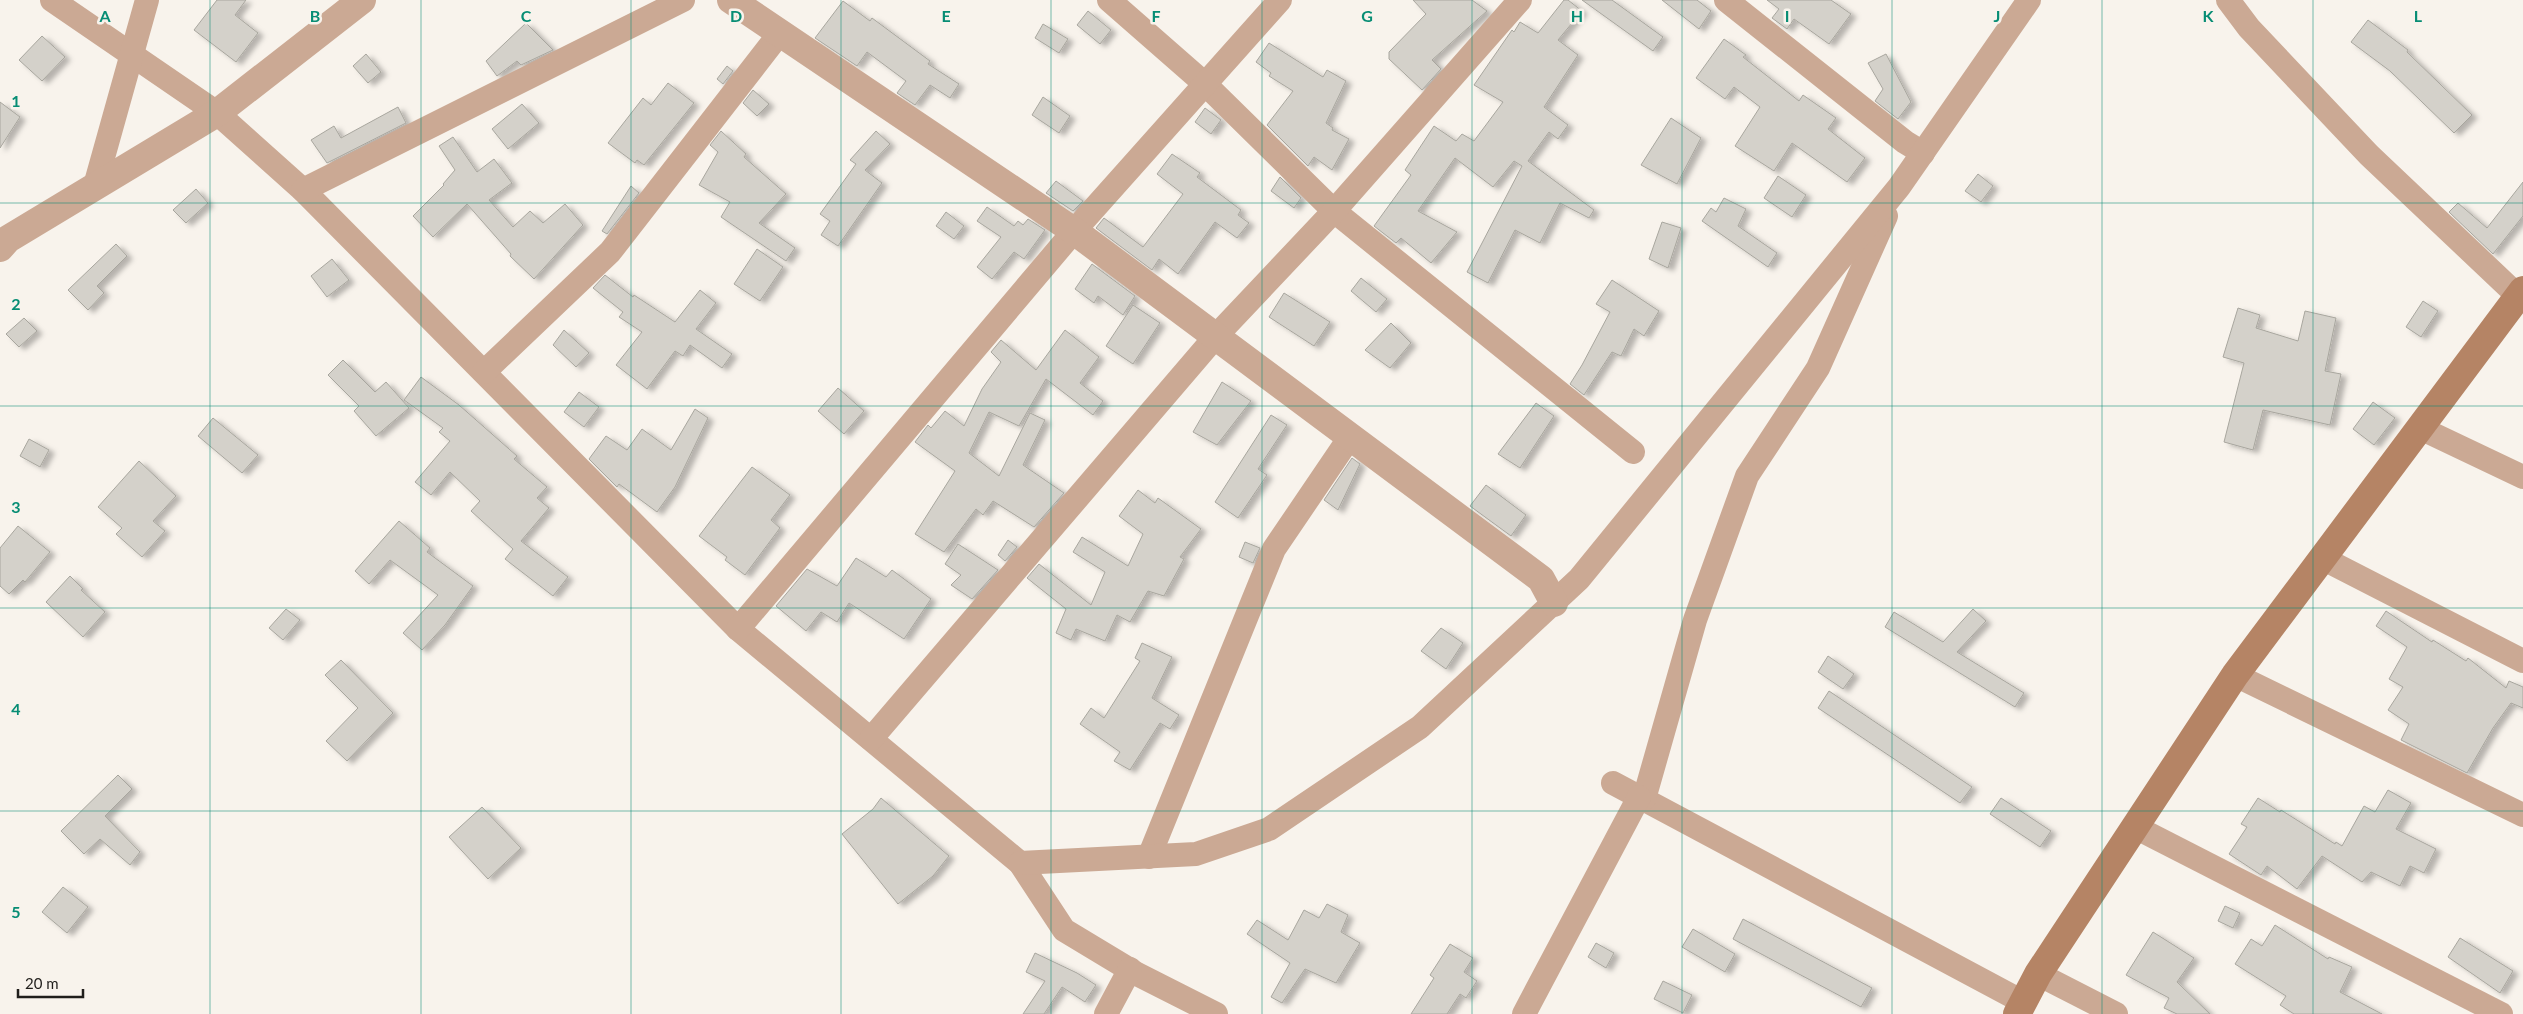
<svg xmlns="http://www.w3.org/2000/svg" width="2523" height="1014" font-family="Lato,sans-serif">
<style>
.building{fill:#d4d1ca;stroke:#a8a69e;filter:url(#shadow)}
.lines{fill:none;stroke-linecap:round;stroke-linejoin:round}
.minor{stroke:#cba994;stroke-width:24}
.tertiary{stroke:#cba994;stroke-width:28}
.secondary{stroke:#b58465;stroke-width:28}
.grid{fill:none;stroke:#078d74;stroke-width:1;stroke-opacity:0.55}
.grid-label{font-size:16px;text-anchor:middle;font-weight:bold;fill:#078d74;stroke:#f8f3ec;stroke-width:5;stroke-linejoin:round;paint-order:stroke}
</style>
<defs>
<filter id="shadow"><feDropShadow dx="5.5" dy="3" stdDeviation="2.5" flood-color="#0004"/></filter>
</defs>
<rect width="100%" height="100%" fill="#f8f3ec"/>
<!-- building -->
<g class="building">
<polygon points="217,0 246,0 235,15 258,33 236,62 194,30"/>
<polygon points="1413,0 1472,0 1487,11 1432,60 1441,69 1422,90 1389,59 1389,52 1426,14"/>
<polygon points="1564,0 1568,0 1582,11 1558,40 1578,55 1544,107 1568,125 1558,139 1549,132 1528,161 1594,210 1589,218 1560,203 1540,243 1515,230 1488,283 1467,272 1522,166 1514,161 1493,187 1455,158 1418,211 1457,232 1431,263 1401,238 1396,243 1374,226 1411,175 1405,170 1434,126 1456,141 1462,134 1474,141 1503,102 1474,85 1512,30 1514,32 1520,22 1538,33"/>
<polygon points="1582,0 1612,0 1663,37 1653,51"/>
<polygon points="1662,0 1697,0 1711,11 1699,29"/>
<polygon points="1767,0 1831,0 1851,14 1829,44 1794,19 1787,29 1772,18 1779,9"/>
<polygon points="843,1 870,21 872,18 930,61 928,64 959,84 950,98 930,85 915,105 897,93 906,81 867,52 857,66 815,38"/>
<polygon points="1088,11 1111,30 1100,44 1077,25"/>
<polygon points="2368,20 2408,50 2407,52 2472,115 2454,133 2390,71 2351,42"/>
<polygon points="526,23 553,50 521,65 517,61 497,76 486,61"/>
<polygon points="1043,24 1068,39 1059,53 1035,38"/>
<polygon points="42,36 65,57 42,81 19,60"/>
<polygon points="1724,39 1746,55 1743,57 1799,101 1803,95 1836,118 1828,129 1865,158 1847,182 1792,143 1774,171 1735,146 1760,107 1734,87 1725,99 1696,78"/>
<polygon points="1269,43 1323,77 1327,70 1346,81 1326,123 1333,128 1332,130 1349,139 1332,170 1314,157 1308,166 1267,125 1293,91 1269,76 1271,73 1256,62"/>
<polygon points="366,54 381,72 368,83 353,66"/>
<polygon points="1886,54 1911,102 1898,119 1875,101 1883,89 1868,63"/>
<polygon points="727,66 733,71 723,84 717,79"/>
<polygon points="668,83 694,103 644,165 637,160 635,163 608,143 643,98 651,105"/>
<polygon points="753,90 769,104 757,116 743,103"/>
<polygon points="1043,97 1070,116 1059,133 1032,115"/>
<polygon points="0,102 20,117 0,148"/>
<polygon points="522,104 539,123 508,149 492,129"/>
<polygon points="398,107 406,123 327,163 311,140 334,126 341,138"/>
<polygon points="1205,108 1221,120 1211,134 1195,122"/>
<polygon points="1671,118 1701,138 1677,184 1641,165"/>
<polygon points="721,131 746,154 744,157 786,194 759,223 795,248 786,261 721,217 730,202 699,185 718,152 710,145"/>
<polygon points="876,131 890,144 865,170 882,183 838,246 821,235 830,221 820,214 856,164 850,160"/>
<polygon points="453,137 477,172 494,159 512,183 489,200 513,227 530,211 543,223 565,204 583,225 534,279 510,256 511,254 467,204 433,237 413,216 444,185 443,184 455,170 439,146"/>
<polygon points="1172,154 1200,173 1197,177 1241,210 1238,215 1249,223 1237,238 1215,222 1178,274 1159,259 1152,270 1096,228 1104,218 1143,247 1183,194 1157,174"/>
<polygon points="1978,174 1993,186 1981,202 1965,191"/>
<polygon points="1778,176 1806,195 1792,217 1764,198"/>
<polygon points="1280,177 1301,198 1294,208 1271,191"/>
<polygon points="1056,181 1083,201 1073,211 1046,193"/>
<polygon points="2523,182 2523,216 2493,254 2449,212 2458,203 2487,228"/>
<polygon points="631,186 639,193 607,234 602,231"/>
<polygon points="196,189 208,203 186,223 173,210"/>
<polygon points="1724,198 1746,209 1738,226 1777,253 1768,267 1702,221 1711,208 1716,212"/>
<polygon points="987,207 1014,226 1018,221 1023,225 1028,219 1045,230 1024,259 1014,252 992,279 977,267 1001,237 977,221"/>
<polygon points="946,212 964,226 954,239 936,226"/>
<polygon points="1662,222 1681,228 1668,268 1649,259"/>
<polygon points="116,244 127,256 97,286 104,293 88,310 68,290"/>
<polygon points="757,249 783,267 760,301 734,284"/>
<polygon points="332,259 349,280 327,297 311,276"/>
<polygon points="1092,264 1135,296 1123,315 1098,296 1094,303 1075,289"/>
<polygon points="605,275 633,297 634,295 675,322 700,290 716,303 696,329 732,354 722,368 690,345 683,356 675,351 647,389 616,365 642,332 619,317 623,312 593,288"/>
<polygon points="1361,278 1387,299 1376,312 1351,291"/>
<polygon points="1612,280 1659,311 1644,336 1634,329 1621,356 1612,352 1584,395 1570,384 1582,365 1610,312 1596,304"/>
<polygon points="1284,293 1330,322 1314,346 1269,317"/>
<polygon points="2423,301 2438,311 2421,337 2406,327"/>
<polygon points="1133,305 1160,323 1133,364 1106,346"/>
<polygon points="2238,308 2260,315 2256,328 2298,341 2305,311 2336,318 2325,371 2341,374 2330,425 2263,410 2253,450 2224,442 2244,363 2223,357"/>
<polygon points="24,318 37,331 19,347 6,334"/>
<polygon points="1391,323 1411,343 1390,368 1365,350"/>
<polygon points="564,330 589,353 576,367 553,345"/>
<polygon points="1065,330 1099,357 1080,383 1103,401 1093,415 1046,379 1019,426 989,412 969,453 999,476 1030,413 1045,420 1023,465 1064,493 1034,527 993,501 983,515 976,509 944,552 915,534 955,471 915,442 928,425 931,428 945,411 964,426 982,389 1001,362 991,352 1001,340 1036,370"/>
<polygon points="343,360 375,392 386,382 409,408 376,436 354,411 359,406 328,375"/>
<polygon points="421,377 459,405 517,456 514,459 547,487 537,498 549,508 521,541 568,577 553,596 505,559 513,549 471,511 480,501 450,472 431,495 415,482 450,441 439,432 443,428 404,400"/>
<polygon points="1222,382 1251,401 1217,445 1193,432"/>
<polygon points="838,388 864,411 844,434 818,411"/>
<polygon points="579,392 599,407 584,427 564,412"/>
<polygon points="2373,402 2395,418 2374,445 2353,429"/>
<polygon points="1536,403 1554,416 1520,468 1498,454"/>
<polygon points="695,409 708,418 675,487 657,512 619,484 617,487 589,459 606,436 627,450 642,429 671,450"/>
<polygon points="1271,415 1287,425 1258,469 1267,475 1238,518 1215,502"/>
<polygon points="213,418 258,455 242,473 198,436"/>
<polygon points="29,439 49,450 40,467 20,456"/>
<polygon points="1352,458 1360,464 1338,510 1324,500"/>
<polygon points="139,461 176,496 153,521 165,531 142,557 116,534 122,528 98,507"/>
<polygon points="752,467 790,495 771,520 780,528 745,575 725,560 727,557 699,536"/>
<polygon points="1486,485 1526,515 1511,536 1470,506"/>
<polygon points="1138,490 1155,503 1158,498 1201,529 1180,557 1184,559 1164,596 1148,591 1130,622 1117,615 1105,641 1076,629 1071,640 1056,633 1066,609 1027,578 1039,564 1091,605 1105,572 1073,552 1082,537 1128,566 1143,534 1119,516"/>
<polygon points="399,521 430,548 427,552 473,586 445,625 422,650 403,633 438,595 390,560 369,584 355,571"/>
<polygon points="18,526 50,552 25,582 23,580 9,594 0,586 0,548"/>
<polygon points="1008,540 1017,547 1005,561 998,555"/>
<polygon points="1245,542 1260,548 1253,563 1239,557"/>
<polygon points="958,544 998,570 972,599 951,585 961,575 945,564"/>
<polygon points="856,558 886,577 892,570 931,599 904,639 849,603 837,622 821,612 806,631 776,606 807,569 837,586"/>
<polygon points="70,576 83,589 81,590 105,612 83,637 46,602"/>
<polygon points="286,609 300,620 283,640 269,628"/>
<polygon points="1973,609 1986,621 1957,652 2024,693 2015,707 1885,627 1894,612 1943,642"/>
<polygon points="2386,611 2432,642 2433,640 2466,661 2468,658 2506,688 2509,681 2523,687 2523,708 2511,703 2493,728 2467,773 2401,740 2409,724 2388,710 2403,687 2389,679 2407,647 2376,626"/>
<polygon points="1441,628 1463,643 1446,669 1421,651"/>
<polygon points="1142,643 1172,657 1152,698 1179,715 1170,729 1160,723 1130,770 1114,761 1120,752 1080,724 1091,708 1104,718 1140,661 1135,658"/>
<polygon points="1828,656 1854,674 1843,689 1818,672"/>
<polygon points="341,660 393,713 347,761 326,741 358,708 325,675"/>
<polygon points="1829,691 1972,787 1960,803 1818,708"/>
<polygon points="118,775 132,789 105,816 140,852 130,865 100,839 84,854 61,831"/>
<polygon points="2388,790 2411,803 2396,829 2436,849 2424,873 2410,866 2400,886 2371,872 2362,882 2322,856 2297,889 2267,866 2261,875 2229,854 2247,827 2241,824 2258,798 2280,812 2281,810 2335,844 2336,842 2342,846 2364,806 2375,812"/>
<polygon points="881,798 949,856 933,876 898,904 842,834 873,809"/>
<polygon points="2001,798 2051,831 2040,847 1990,814"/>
<polygon points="482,807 521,848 488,879 449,837"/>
<polygon points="63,887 88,907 67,933 42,912"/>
<polygon points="1327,904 1348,915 1341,932 1360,943 1336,983 1305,969 1282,1003 1271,997 1290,963 1247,934 1257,920 1288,940 1304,910 1319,918"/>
<polygon points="2225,906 2240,913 2233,928 2218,921"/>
<polygon points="1743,919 1872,988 1861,1007 1733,939"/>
<polygon points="2275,925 2328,959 2329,957 2352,967 2340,992 2382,1014 2294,1014 2280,1005 2286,996 2235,964 2251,939 2262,946"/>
<polygon points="1693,929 1735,954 1725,972 1682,947"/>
<polygon points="2153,932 2194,958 2177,982 2210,1014 2177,1014 2164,1008 2169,998 2126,975"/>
<polygon points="2460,938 2513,971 2500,993 2448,957"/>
<polygon points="1596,943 1614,953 1606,968 1588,957"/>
<polygon points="1450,944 1473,958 1464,972 1477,981 1466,998 1460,994 1447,1014 1411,1014 1434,978 1430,975"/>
<polygon points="1035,953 1077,973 1096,985 1085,1002 1062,987 1044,1014 1023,1014 1045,981 1026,972"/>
<polygon points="1663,981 1692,995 1683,1013 1654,999"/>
</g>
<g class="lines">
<!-- minor -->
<g class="minor">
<polyline points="52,0 217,113 303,190 738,629 1020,863 1064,930 1137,974 1216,1014"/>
<polyline points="1109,0 1205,84 1334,211 1633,452"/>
<polyline points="1726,0 1905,142 1923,153"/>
<polyline points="2228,0 2249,28 2369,155 2518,296"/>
<polyline points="95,186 147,0"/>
<polyline points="303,190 683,0"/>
<polyline points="484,372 610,252 780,33"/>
<polyline points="2420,428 2523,477"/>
<polyline points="2322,558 2523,661"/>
<polyline points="738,629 1074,231 1280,0"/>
<polyline points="2235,675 2523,815"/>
<polyline points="871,739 1216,336 1334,211 1520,0"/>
<polyline points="1613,783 2023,1002"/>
<polyline points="1644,799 1695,620 1747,476 1818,368 1886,216"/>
<polyline points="2135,827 2501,1014"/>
<polyline points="1149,857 1274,549 1350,437"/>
<polyline points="1020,863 1196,854 1269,829 1420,727 1579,579 1899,187 2029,0"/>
<polyline points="2038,974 2116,1014"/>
<polyline points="1106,1014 1130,969"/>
<polyline points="1524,1014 1639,797"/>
</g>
<!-- tertiary -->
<g class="tertiary">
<polyline points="731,0 1074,231 1541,579 1554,603"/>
<polyline points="0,248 8,239 217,113 362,0"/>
</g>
<!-- secondary -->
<polyline class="secondary" points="2017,1014 2038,974 2235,675 2523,290"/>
</g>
<!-- grid -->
<path class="grid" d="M210 0V1014M421 0V1014M631 0V1014M841 0V1014M1051 0V1014M1262 0V1014M1472 0V1014M1682 0V1014M1892 0V1014M2102 0V1014M2313 0V1014M0 203H2523M0 406H2523M0 608H2523M0 811H2523"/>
<g class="grid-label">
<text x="105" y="22">A</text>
<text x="315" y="22">B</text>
<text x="526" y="22">C</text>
<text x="736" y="22">D</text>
<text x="946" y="22">E</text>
<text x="1156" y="22">F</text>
<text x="1367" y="22">G</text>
<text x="1577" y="22">H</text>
<text x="1787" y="22">I</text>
<text x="1997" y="22">J</text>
<text x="2208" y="22">K</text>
<text x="2418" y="22">L</text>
<text x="16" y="107">1</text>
<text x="16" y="310">2</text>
<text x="16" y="513">3</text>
<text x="16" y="715">4</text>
<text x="16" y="918">5</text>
</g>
<!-- scale -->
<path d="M18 989v8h65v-8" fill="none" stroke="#201e1b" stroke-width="2.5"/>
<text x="25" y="989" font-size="15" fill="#201e1b" stroke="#f8f3ec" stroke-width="4" paint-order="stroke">20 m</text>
</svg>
